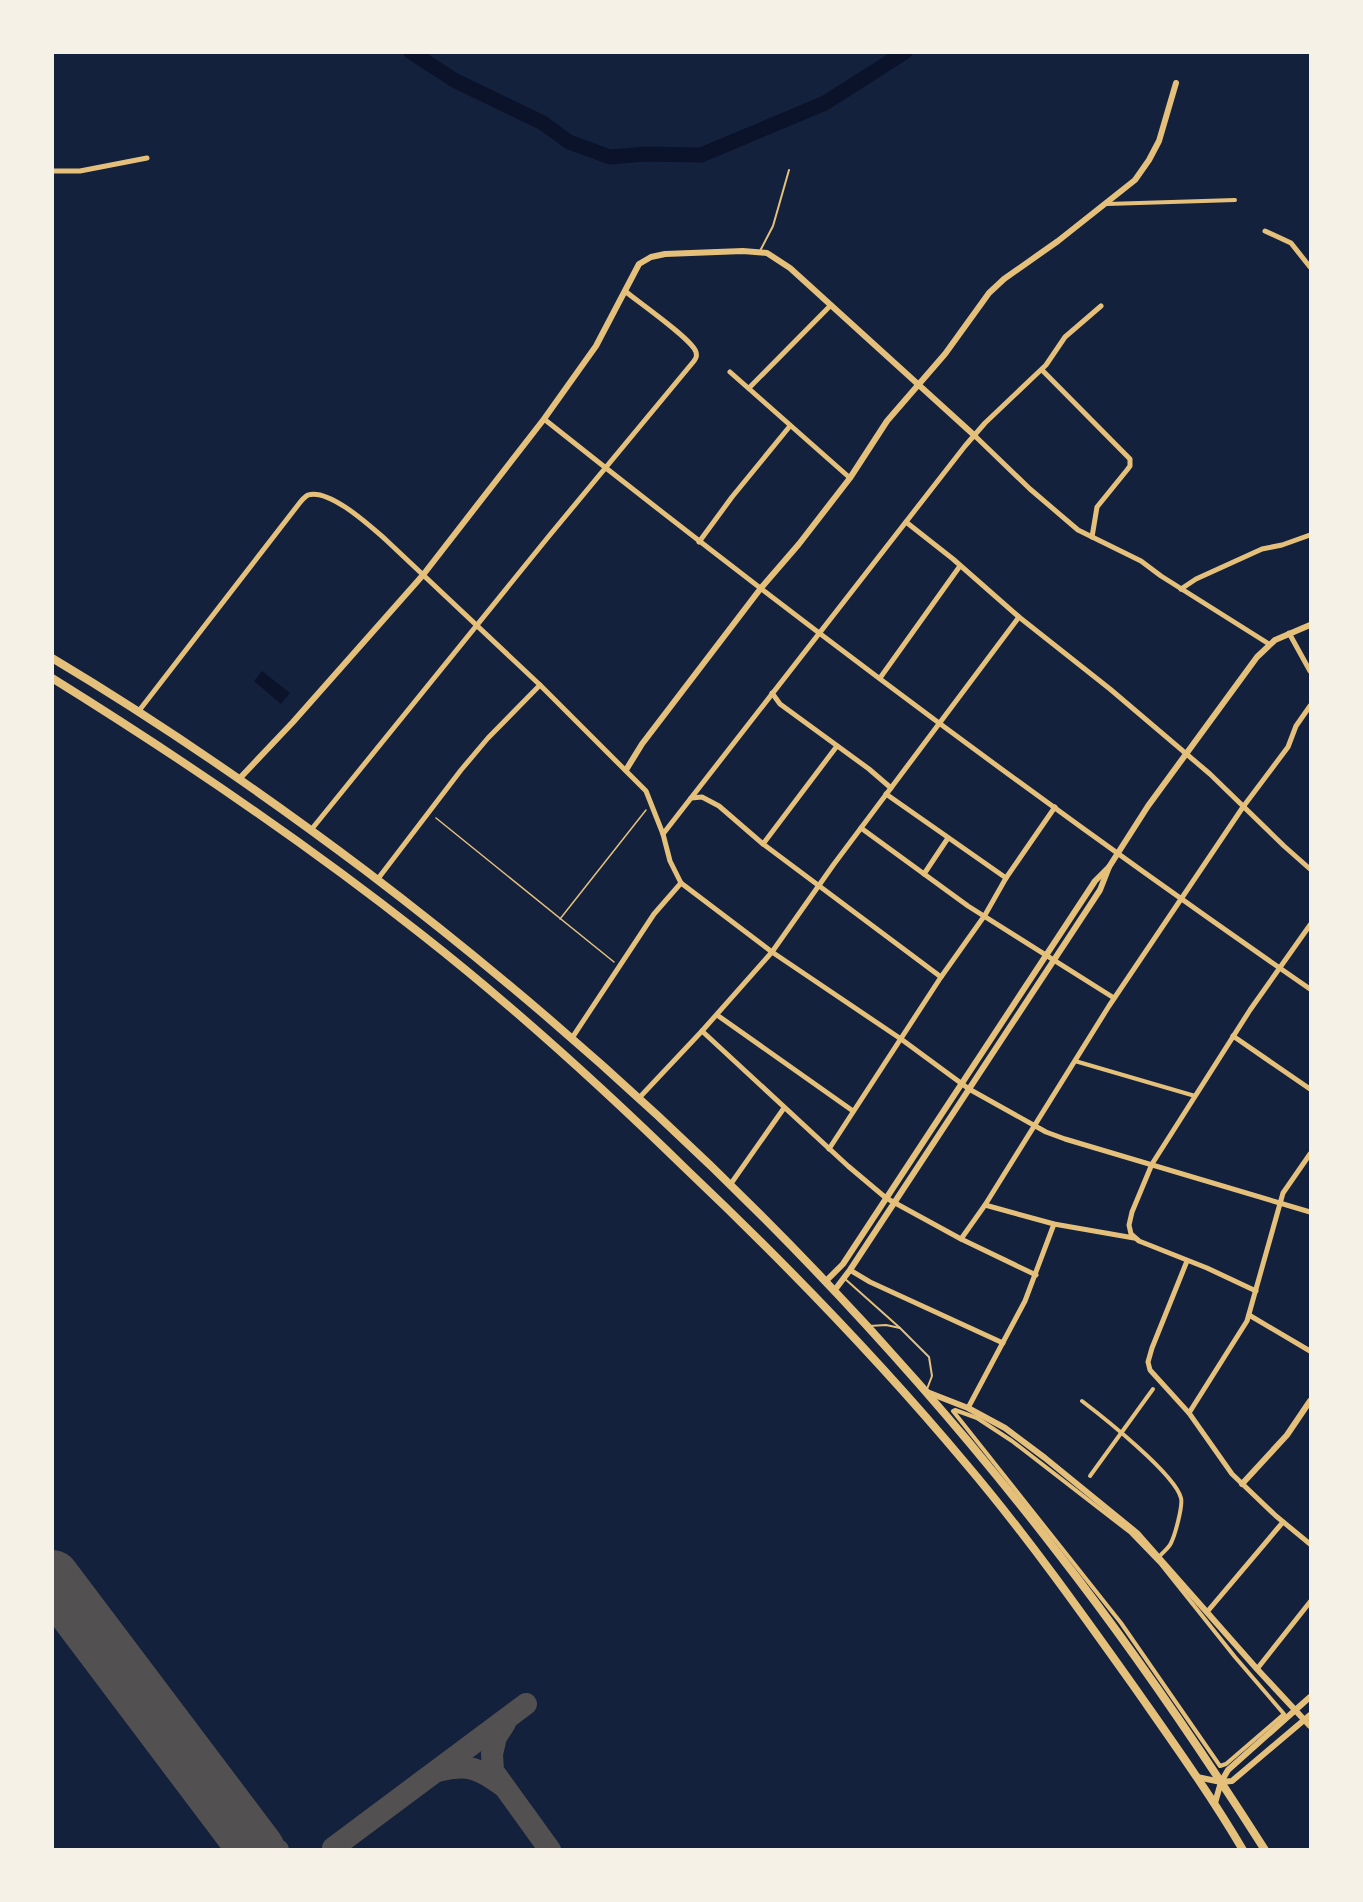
<svg xmlns="http://www.w3.org/2000/svg" width="1363" height="1902" font-family="Rubik,sans-serif">
<style>
.water{fill:#0b132b}
.lines{fill:none;stroke-linecap:round;stroke-linejoin:round}
.river{stroke:#0b132b;stroke-width:15}
.taxiway{stroke:#525050;stroke-width:22}
.runway{stroke:#525050;stroke-width:56}
.path{stroke:#e5c07b;stroke-width:1.5}
.service{stroke:#e5c07b;stroke-width:2}
.pedestrian{stroke:#e5c07b;stroke-width:4}
.minor{stroke:#e5c07b;stroke-width:5}
.tertiary{stroke:#e5c07b;stroke-width:6}
.secondary{stroke:#e5c07b;stroke-width:8}
</style>
<rect width="100%" height="100%" fill="#14213d"/>
<!-- water -->
<polygon class="water" points="262,671 290,693 281,704 254,681"/>
<g class="lines">
<!-- river -->
<polyline class="river" points="411,52 454,80 543,123 569,142 610,157 645,154 701,155 825,103 905,52"/>
<!-- taxiway -->
<g class="taxiway">
<polyline points="505,1723 496,1737 492,1754 493,1771 550,1850"/>
<path d="M438 1771C467 1763 479 1768 503 1786"/>
<polyline points="235,1821 266,1844 278,1850"/>
<polyline points="333,1848 526,1704"/>
</g>
<!-- runway -->
<polyline class="runway" points="52,1578 257,1850"/>
<!-- path -->
<g class="path">
<polyline points="436,818 614,962"/>
<polyline points="560,919 646,810"/>
</g>
<!-- service -->
<g class="service">
<polyline points="760,251 773,226 789,170"/>
<polyline points="844,1278 900,1328"/>
<polyline points="869,1326 886,1325 900,1328 929,1357 932,1376 927,1389"/>
</g>
<!-- pedestrian -->
<g class="pedestrian">
<polyline points="1107,204 1235,200"/>
<polyline points="1075,1061 1195,1096"/>
<path d="M1082 1401C1103 1417 1175 1474 1181 1498 1183 1506 1175 1535 1171 1543 1169 1548 1163 1552 1159 1557"/>
<polygon points="955,1410 977,1418 1012,1441 1131,1533 1160,1563 1235,1657 1284,1714 1226,1764 1220,1766 1121,1623 953,1411"/>
<polyline points="1090,1476 1153,1389"/>
</g>
<!-- minor -->
<g class="minor">
<polyline points="52,171 80,171 147,158"/>
<polyline points="1265,231 1291,243 1310,267"/>
<polyline points="1042,370 1130,459 1130,466 1127,470 1097,507 1092,537"/>
<polyline points="730,372 850,478"/>
<polyline points="749,388 831,305"/>
<path d="M544 419C793 617 1048 808 1310 989"/>
<polyline points="975,436 1030,489 1078,530 1141,561 1161,576 1269,644"/>
<polyline points="906,522 953,559 1019,617 1110,689 1210,774 1284,846 1310,869"/>
<polyline points="699,542 732,497 790,426"/>
<polyline points="1181,589 1196,579 1262,549 1282,545 1310,535"/>
<polyline points="1289,633 1310,671"/>
<polyline points="880,678 960,566"/>
<polyline points="772,693 780,704 869,769 891,788"/>
<path d="M138 712 298 505C301 501 304 497 308 495 329 488 370 526 385 539L540 685 646 791 663 834 670 861 681 883 772 952 901 1039 969 1089 1046 1132 1065 1139 1310 1212"/>
<polyline points="886,794 1006,878"/>
<polyline points="691,798 702,797 719,806 763,844 941,977"/>
<polyline points="861,828 968,906 1114,998"/>
<path d="M311 830 549 536 694 361C696 358 697 357 696 352 692 339 638 302 625 291"/>
<polyline points="663,834 965,446 985,423 1046,365 1065,337 1101,306"/>
<polyline points="763,844 837,746"/>
<polyline points="924,874 948,838"/>
<polyline points="377,880 461,770 488,738 540,685"/>
<polyline points="717,1015 853,1111"/>
<polyline points="702,1031 848,1166 886,1198 961,1239 1036,1275"/>
<polyline points="1233,1036 1310,1089"/>
<polyline points="572,1038 654,914 681,883"/>
<polyline points="639,1098 702,1031 772,952 834,864 1019,617"/>
<polyline points="829,1149 941,977 985,915 1006,878 1055,807"/>
<polyline points="730,1185 784,1108"/>
<polyline points="985,1205 1054,1224 1134,1238"/>
<polyline points="961,1239 985,1205 1109,1006 1243,807 1288,747 1296,726 1310,706"/>
<polyline points="1187,1261 1152,1348 1148,1362 1150,1370 1189,1413 1232,1474 1276,1516 1310,1544"/>
<polyline points="850,1270 870,1282 1003,1343"/>
<polyline points="1256,1291 1207,1268 1139,1241 1131,1234 1129,1225 1132,1212 1152,1164 1250,1010 1310,925"/>
<polyline points="1249,1315 1310,1351"/>
<polyline points="968,1408 1025,1301 1054,1224"/>
<polyline points="1189,1413 1247,1321 1283,1193 1310,1154"/>
<polyline points="1207,1612 1283,1522"/>
<polyline points="1257,1669 1310,1602"/>
</g>
<!-- tertiary -->
<g class="tertiary">
<polyline points="626,770 642,744 761,588 799,544 850,478 887,421 945,354 989,293 1004,279 1058,241 1135,180 1149,160 1159,141 1176,83"/>
<polyline points="240,778 293,722 423,575 544,419 596,346 639,264 651,257 665,254 743,251 767,253 790,268 975,436"/>
<polyline points="825,1282 843,1264 1095,881 1109,867 1148,806 1257,657 1275,640 1310,625"/>
<polyline points="834,1291 850,1270 1100,890 1109,867"/>
<polyline points="927,1392 968,1408 1005,1428 1045,1458 1137,1533 1257,1669 1310,1726"/>
<polyline points="1242,1484 1287,1435 1310,1401"/>
<polyline points="1197,1777 1221,1782 1232,1781 1310,1715"/>
<polyline points="1215,1803 1221,1782 1228,1770 1310,1697"/>
</g>
<!-- secondary -->
<g class="secondary">
<path d="M52 658C161 723 265 795 366 871 624 1067 860 1296 1058 1553 1132 1648 1200 1748 1265 1850"/>
<path d="M52 678C179 757 303 841 421 934 514 1007 602 1087 687 1170 785 1263 880 1361 967 1465 1027 1536 1081 1612 1135 1688 1172 1741 1210 1794 1243 1850"/>
</g>
</g>
<!-- border -->
<rect width="1363" height="1902" fill="none" stroke="#f6f1e7" stroke-width="108"/>
</svg>
